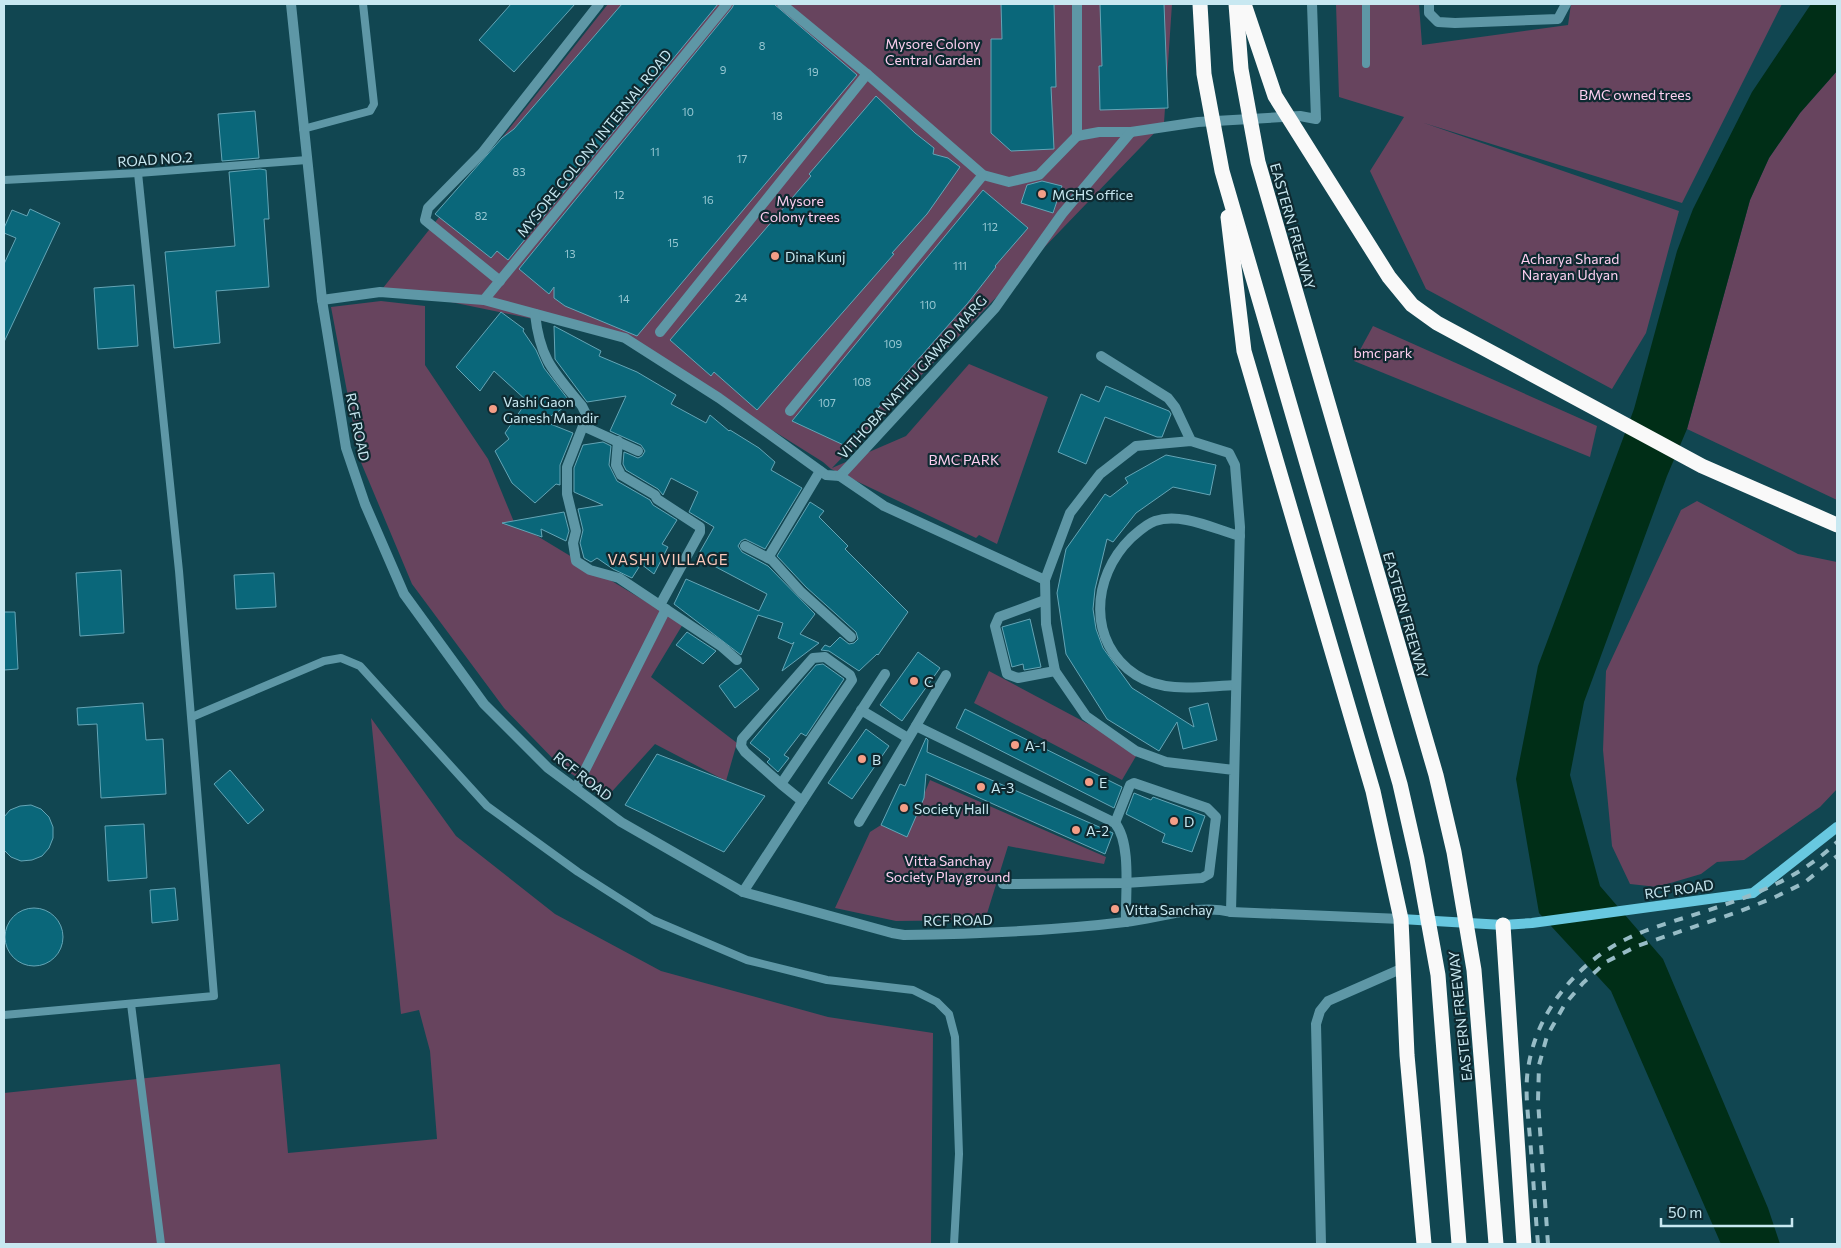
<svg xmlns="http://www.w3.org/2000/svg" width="1841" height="1248" font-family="Commissioner,sans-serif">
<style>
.green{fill:#67445e}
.water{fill:#002e17}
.building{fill:#0a677a;stroke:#64a5b6}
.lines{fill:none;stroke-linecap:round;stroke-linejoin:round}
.service{stroke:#5e97a6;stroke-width:8}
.minor{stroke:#5e97a6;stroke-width:10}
.tertiary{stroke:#5e97a6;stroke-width:10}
.secondary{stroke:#68c8e0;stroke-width:10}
.motorway{stroke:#f9f9f9;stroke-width:15}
.rail{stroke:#97bcc6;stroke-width:4;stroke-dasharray:9 9;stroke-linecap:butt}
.poi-dot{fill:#f49e87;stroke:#0e2930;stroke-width:2}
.labels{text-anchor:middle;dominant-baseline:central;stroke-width:4.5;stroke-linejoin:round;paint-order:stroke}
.number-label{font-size:11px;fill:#98c8d3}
.park-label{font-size:14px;fill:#fed0f1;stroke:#0e2930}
.street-label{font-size:14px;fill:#c8e8f1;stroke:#0e2930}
.poi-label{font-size:14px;fill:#c8e8f1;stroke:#0e2930;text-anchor:start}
.neighbourhood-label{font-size:15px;letter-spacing:1px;fill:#fbc9bb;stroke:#0e2930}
</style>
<rect width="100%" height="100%" fill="#114651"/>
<!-- green -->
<g class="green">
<polygon points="608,4 1172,4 1164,123 832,468 906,436 969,364 1048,397 997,544 979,535 976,538 831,469 823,462 625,338 383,288"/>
<polygon points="1336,4 1419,4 1422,45 1568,25 1571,4 1782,4 1682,203 1424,123 1679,211 1646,333 1612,389 1426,289 1370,171 1404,117 1339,97"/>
<polygon points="1837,71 1837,500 1687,429 1750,200 1769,158 1800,113"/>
<polygon points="381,301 425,306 425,365 488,459 514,522 683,624 651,677 737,743 726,781 655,744 607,797 561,767 504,708 412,584 360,460 331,307"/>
<polygon points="1373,326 1597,426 1590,457 1354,361"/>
<polygon points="1697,501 1798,554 1837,562 1837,789 1820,807 1744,860 1717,862 1701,874 1657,887 1630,884 1612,846 1603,750 1606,671 1681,510"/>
<polygon points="989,671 1139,751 1122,780 974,703"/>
<polygon points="371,718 456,836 555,914 661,971 828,1017 933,1033 931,1244 4,1244 4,1093 280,1064 288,1153 437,1139 430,1051 419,1010 401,1014"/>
<polygon points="930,780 1106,857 1104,864 1008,846 985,920 896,921 835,908 870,832 881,825 907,836"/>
</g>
<!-- water -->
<polygon class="water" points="1811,4 1837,4 1837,71 1800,113 1769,158 1750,200 1687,429 1667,476 1584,702 1570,775 1600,886 1663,959 1768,1208 1780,1244 1721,1244 1611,991 1539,913 1516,779 1538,666 1634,409 1677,251 1693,209 1752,92"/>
<!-- building -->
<g class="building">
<polygon points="511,4 575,4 514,72 479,40"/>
<polygon points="622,4 718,4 508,260 497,251 491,258 435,214 502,138 514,129"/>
<polygon points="734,4 774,4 857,75 637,336 565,306 554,298 554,287 549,294 519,269 732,8"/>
<polygon points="1001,4 1054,4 1056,87 1051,87 1054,149 1011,151 991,133 991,39 1002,39"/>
<polygon points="1100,4 1164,4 1168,108 1100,110 1099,66 1102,66"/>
<polygon points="876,96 915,133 934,148 933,154 948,158 960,167 927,214 892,253 894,254 757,410 714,372 711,376 670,340 811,176 809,174"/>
<polygon points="255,111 259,158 222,161 218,114"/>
<polygon points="260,169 266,170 269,219 264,219 269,287 216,291 220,343 174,348 165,252 235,246 229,172"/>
<polygon points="1042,181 1062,186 1053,213 1021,203 1027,185"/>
<polygon points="983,190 1028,228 995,266 996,267 967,304 900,380 848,447 792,421"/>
<polygon points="30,209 60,223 4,342 4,264 16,238 4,233 4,228 12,210 27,216"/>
<polygon points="134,285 138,346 98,349 94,288"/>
<polygon points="501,312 524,329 523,331 536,350 544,368 571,403 543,421 573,433 560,465 560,485 556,484 535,503 512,483 495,451 509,439 505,433 527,401 494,371 480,391 456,367"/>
<polygon points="554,326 601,351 599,356 637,372 676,395 671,404 706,423 710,415 729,431 730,430 759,448 775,462 771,470 802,488 765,549 745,539 741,541 738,546 742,552 768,566 815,614 800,634 819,643 782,671 794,642 792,644 778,638 783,623 758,615 741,655 674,604 686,579 759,611 767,594 697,557 714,527 689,512 698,492 671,478 663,495 658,489 626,470 623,464 624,452 638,458 642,456 645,451 641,445 610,431 626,396 587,402 555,359"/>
<polygon points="1106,386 1169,411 1171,414 1162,437 1157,437 1105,417 1086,464 1058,452 1081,394 1099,402"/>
<polygon points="603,442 611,446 609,465 617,481 650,500 653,505 677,520 662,544 668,547 654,574 641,564 632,578 613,569 597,558 591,562 584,558 580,543 583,530 578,509 603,505 574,492 574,468 583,445"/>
<polygon points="1166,455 1216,465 1210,495 1173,487 1136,513 1113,542 1107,539 1095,589 1093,609 1096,629 1103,648 1132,688 1194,727 1189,708 1208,703 1217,740 1183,749 1177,722 1159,751 1107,719 1066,654 1057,593 1066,549 1105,494 1110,497 1128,483 1125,478"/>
<polygon points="810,502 824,511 819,517 848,546 845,549 908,612 878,655 877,654 859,671 829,651 821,650 825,645 830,647 840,637 849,644 854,643 858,639 856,632 806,587 777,556"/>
<polygon points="564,512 569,531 566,541 541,529 542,537 502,523"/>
<polygon points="121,570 124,633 80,636 76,573"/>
<polygon points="274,573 276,607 236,609 234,575"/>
<polygon points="4,612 15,612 18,669 4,670"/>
<polygon points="1030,619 1041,667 1024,670 1023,664 1012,667 1002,627"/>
<polygon points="687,632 716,651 703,664 676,645"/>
<polygon points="918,652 940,668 902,721 880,705"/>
<polygon points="823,664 844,679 806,736 801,733 784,755 789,758 778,772 767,762 770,759 750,743 816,665"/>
<polygon points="741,668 759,689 735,708 719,686"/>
<polygon points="143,703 146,740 163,739 166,794 101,798 97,724 78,725 77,708"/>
<polygon points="965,709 1122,787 1114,808 956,728"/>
<polygon points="866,729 889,746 852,799 828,783"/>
<polygon points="926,738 928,740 927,752 1113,833 1105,854 926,774 924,798 907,837 881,825 900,784 905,786"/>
<polygon points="657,754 765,796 724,852 625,805"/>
<polygon points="230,770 264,810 248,824 214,784"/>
<polygon points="1134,793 1151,800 1153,797 1205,816 1192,852 1162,842 1165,834 1126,814"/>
<polygon points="31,805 41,809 49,817 53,827 53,838 49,848 42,856 32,860 21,861 11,857 4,850 4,817 10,810 20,806"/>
<polygon points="144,824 147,878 108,881 105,826"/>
<polygon points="175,888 178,920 152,923 150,890"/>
<circle cx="34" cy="937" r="29"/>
</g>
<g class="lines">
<!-- service -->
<g class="service">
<polyline points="1366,4 1366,64"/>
<polyline points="303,129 370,111 374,104 363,4"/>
<polyline points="4,180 138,173 307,160"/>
<polyline points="192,717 324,661 341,658 360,666 487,806 578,872 653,920 747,960 827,980 913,990 937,1002 949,1014 955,1037 959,1154 954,1244"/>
<polyline points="131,1004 161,1244"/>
<polyline points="4,1015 214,996 179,571 138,173"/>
</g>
<!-- minor -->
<g class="minor">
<polyline points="1429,4 1429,13 1438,22 1455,23 1558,19 1566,4"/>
<polyline points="867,74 983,175 1009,182 1039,175 1077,136 1077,4"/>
<polyline points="1077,136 1099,132 1131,132 1198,122 1300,116 1316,119 1312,4"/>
<polyline points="500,281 425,220 428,208 482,153 599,4"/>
<polyline points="322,300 380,292 484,300 625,338 719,398 826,475 840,476 995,308 1062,214 1131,132"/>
<polyline points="484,300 727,4"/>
<path d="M535 314C540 360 554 372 582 406L586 414 583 426 638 451"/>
<polyline points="660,332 867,74 782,4"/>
<polyline points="1101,356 1168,398 1175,407 1191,441"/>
<polyline points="790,411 983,175"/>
<polyline points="583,426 567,467 567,494 576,531 573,543 576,561 590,570 619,578 721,646 737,660"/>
<polyline points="618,441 616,465 621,475 655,495 657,499 700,527 700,532 660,605"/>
<polyline points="840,476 884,506 1045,580"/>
<polyline points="745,546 772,560 801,592 851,637"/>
<polyline points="768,558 820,471"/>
<polyline points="1045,600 999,617 995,626 1007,674 1018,678 1055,671"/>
<path d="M1236 685C1204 686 1165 694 1136 675 1087 643 1091 577 1131 538 1138 532 1146 524 1155 521 1181 512 1214 529 1240 536"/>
<polyline points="861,710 908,738"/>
<path d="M916 726 1115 823C1132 844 1125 895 1126 922"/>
<polyline points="781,784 852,680 850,675 825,657 813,658 742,739 741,746 745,752 781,784 802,801"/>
<polyline points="576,788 666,609"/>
<polyline points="859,822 946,675"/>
<polyline points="1003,884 1125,883 1202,878 1209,874 1216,817 1207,808 1134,783 1130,785 1115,823"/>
<polyline points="743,892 885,674"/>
<polyline points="1231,912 1240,527 1235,465 1229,453 1191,441 1136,446 1100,474 1070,513 1045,580 1046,624 1055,671 1086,716 1136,751 1166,762 1234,770"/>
<polyline points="1321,1244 1316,1024 1320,1011 1328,1001 1403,968"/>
</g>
<!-- tertiary -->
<path class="tertiary" d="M291 4 322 300 346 448 365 504 404 594 484 704 548 768 621 822 743 892 892 933 904 935C978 934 1052 931 1125 922 1159 918 1197 904 1231 912L1401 919"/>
<!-- secondary -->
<polyline class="secondary" points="1401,919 1503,925 1532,923 1753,893 1837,827"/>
<!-- motorway -->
<g class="motorway">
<polyline points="1200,4 1204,74 1222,171 1400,784 1417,859 1438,975 1459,1244"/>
<polyline points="1236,4 1241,69 1258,162 1436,775 1454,852 1474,970 1496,1244"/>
<polyline points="1244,4 1275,96 1389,277 1412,305 1437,323 1702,466 1837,525"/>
<polyline points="1228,217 1244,351 1373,791 1401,919 1407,1055 1424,1244"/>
<polyline points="1503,925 1524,1244"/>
</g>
<!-- rail -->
<g class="rail">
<path d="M1538 1244C1535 1209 1533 1174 1530 1138 1528 1114 1524 1087 1529 1063 1539 1007 1582 958 1633 936 1651 928 1671 922 1690 916 1744 899 1796 882 1837 842"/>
<polyline points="1548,1244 1538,1101 1539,1065 1547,1036 1565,1004 1583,983 1606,962 1637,946 1738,912 1773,898 1804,883 1837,856"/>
</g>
</g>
<!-- markers -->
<g class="poi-dot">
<circle cx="1042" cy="194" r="5"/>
<circle cx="775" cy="256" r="5"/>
<circle cx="493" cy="409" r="5"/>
<circle cx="914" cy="681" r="5"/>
<circle cx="1015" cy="745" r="5"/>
<circle cx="862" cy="759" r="5"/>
<circle cx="1089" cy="782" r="5"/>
<circle cx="981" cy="787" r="5"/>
<circle cx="904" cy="808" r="5"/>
<circle cx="1174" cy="821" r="5"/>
<circle cx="1076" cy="830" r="5"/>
<circle cx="1115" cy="909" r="5"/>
</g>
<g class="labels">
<!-- number labels -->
<g class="number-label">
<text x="762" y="45">8</text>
<text x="723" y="69">9</text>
<text x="813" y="71">19</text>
<text x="688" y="111">10</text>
<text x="777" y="115">18</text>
<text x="655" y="151">11</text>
<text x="742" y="158">17</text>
<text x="519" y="171">83</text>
<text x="619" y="194">12</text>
<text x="708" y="199">16</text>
<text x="481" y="215">82</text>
<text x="990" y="226">112</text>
<text x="673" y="242">15</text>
<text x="570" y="253">13</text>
<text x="960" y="265">111</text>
<text x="741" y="297">24</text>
<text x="624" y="298">14</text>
<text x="928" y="304">110</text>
<text x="893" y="343">109</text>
<text x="862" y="381">108</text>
<text x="827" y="402">107</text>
</g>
<!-- park labels -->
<g class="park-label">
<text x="933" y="43">Mysore Colony<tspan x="933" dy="16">Central Garden</tspan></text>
<text x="1635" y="94">BMC owned trees</text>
<text x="800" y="200">Mysore<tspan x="800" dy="16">Colony trees</tspan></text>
<text x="1570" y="258">Acharya Sharad<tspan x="1570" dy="16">Narayan Udyan</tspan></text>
<text x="1383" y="352">bmc park</text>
<text x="964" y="459">BMC PARK</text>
<text x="948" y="860">Vitta Sanchay<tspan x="948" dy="16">Society Play ground</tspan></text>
</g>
<!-- street labels -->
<g class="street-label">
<text transform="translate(594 143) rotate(-51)">MYSORE COLONY INTERNAL ROAD</text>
<text transform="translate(155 159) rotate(-4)">ROAD NO.2</text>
<text transform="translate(1293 226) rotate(74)">EASTERN FREEWAY</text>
<text transform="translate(912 377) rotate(-48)">VITHOBA NATHU GAWAD MARG</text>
<text transform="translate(358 427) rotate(78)">RCF ROAD</text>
<text transform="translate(1406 615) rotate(74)">EASTERN FREEWAY</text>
<text transform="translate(583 776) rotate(38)">RCF ROAD</text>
<text transform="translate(1679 889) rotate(-8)">RCF ROAD</text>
<text transform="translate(958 920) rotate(-1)">RCF ROAD</text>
<text transform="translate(1460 1016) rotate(-96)">EASTERN FREEWAY</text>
</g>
<!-- poi labels -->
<g class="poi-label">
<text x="1052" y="194">MCHS office</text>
<text x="785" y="256">Dina Kunj</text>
<text x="503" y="401">Vashi Gaon<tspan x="503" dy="16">Ganesh Mandir</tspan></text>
<text x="924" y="681">C</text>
<text x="1025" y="745">A-1</text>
<text x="872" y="759">B</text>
<text x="1099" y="782">E</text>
<text x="991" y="787">A-3</text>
<text x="914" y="808">Society Hall</text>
<text x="1184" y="821">D</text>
<text x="1086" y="830">A-2</text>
<text x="1125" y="909">Vitta Sanchay</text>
</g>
<!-- neighbourhood labels -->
<g class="neighbourhood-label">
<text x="668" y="559">VASHI VILLAGE</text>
</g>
</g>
<!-- border -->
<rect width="1841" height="1248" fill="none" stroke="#c8e8f1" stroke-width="10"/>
<!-- scale -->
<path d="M1661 1218v8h131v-8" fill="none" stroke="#c8e8f1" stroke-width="2.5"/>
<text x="1668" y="1218" font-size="15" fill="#c8e8f1" stroke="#0e2930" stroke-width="4" paint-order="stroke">50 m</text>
</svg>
